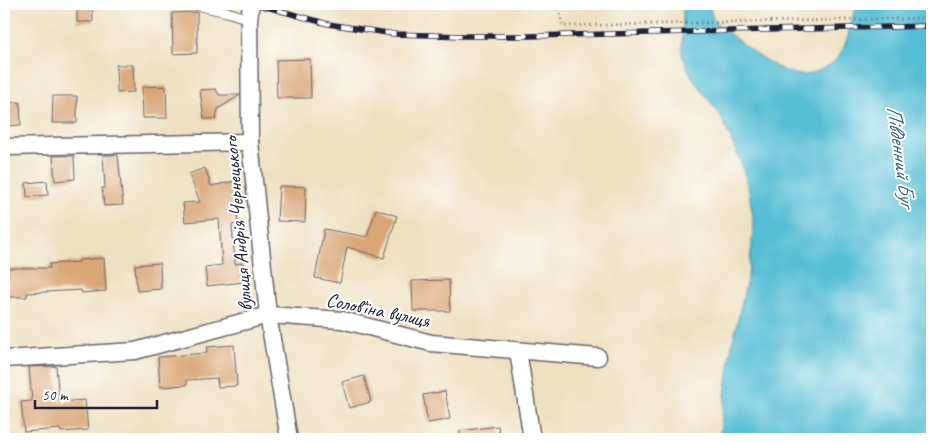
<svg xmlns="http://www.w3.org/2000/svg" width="936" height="443" font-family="Caveat,sans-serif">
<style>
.water{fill:#56bed4;stroke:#3c7088}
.building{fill:#d9a676}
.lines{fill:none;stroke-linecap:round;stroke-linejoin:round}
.service-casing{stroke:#69646a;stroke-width:11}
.minor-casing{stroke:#69646a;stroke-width:19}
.path{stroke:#69646a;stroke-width:3;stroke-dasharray:1 4;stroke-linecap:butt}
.service{stroke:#fff;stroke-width:9}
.minor{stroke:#fff;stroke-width:16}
.rail-casing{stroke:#22223b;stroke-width:5.5}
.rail{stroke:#fff;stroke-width:4;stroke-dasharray:11;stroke-linecap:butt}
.labels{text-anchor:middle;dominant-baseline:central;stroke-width:4;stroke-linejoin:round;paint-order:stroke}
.street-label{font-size:20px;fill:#22223b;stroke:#fff}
.water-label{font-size:21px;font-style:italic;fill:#376078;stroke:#fff}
</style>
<rect width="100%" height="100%" fill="#fff"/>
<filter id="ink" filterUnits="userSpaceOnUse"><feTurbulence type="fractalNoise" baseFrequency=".02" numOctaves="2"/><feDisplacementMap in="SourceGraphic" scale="10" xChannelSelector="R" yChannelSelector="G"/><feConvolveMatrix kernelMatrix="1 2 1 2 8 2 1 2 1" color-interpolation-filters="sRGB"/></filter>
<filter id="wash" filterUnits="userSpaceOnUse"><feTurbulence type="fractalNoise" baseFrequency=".0096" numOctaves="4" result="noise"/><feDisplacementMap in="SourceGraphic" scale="20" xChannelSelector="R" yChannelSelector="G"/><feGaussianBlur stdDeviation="1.12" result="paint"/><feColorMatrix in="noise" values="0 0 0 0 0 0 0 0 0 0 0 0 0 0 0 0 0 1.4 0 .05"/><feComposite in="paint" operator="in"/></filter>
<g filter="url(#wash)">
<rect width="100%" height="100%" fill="#eee0c0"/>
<!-- water -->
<path class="water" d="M683 4H710C710 13 713 20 720 26 738 41 778 74 801 75 810 75 818 71 826 67 833 63 838 59 842 51 849 38 852 18 856 4H932V439H719L732 345 748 275 752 244 753 218 749 191 742 165 720 115 692 77 682 55Z"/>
<g id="blocks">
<!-- building -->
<g class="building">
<polygon points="77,4 92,4 93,22 77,22"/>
<polygon points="197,12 197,53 173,54 172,13"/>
<polygon points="310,59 311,98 277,98 276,60"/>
<polygon points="116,65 133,65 134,92 117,93"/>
<polygon points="166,86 167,118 143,118 142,87"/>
<polygon points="216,89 219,95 240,95 218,109 216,119 204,119 200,90"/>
<polygon points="53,96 77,96 77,123 52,123"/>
<polygon points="20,102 21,125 4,126 4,103"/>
<polygon points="103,155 118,155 123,205 104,206 102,188 105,188"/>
<polygon points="53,156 74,156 75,179 55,181"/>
<polygon points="205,168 211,186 236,181 240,204 237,205 238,224 232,225 235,264 243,263 245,282 207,286 205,267 222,265 219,219 185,222 183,203 200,202 189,174"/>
<polygon points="47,181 48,195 27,197 26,183"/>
<polygon points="279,186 306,187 305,222 277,221"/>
<polygon points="376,209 397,216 384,258 347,247 340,283 315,278 324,229 367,237"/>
<polygon points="104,258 106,291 82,293 81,290 27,293 27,297 8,297 8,268 50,268 49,264 79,262 79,260"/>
<polygon points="160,263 161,289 137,291 135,265"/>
<polygon points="449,280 450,311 413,311 412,281"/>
<polygon points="234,345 237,386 218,387 217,378 187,380 187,385 160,387 158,357 207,353 207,347"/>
<polygon points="56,366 59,402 85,400 88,430 61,432 60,429 24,432 21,402 32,401 29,367"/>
<polygon points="364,376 371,402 349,408 342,382"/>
<polygon points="445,391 450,419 428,423 423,395"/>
<polygon points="498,426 500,439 460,439 460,431"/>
</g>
</g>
</g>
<g filter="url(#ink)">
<use href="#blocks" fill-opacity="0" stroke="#69646a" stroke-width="1"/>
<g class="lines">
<!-- service casing -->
<g class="service-casing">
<polyline id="service" points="192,4 227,12 249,19"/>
</g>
<!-- minor casing -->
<g class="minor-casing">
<g id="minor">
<polyline points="251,4 249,19 250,142 268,315 289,439"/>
<polyline points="4,147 250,142"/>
<polyline points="518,351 532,439"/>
<polyline points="4,359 135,351 268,315 342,320 431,343 598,357"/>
</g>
</g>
<!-- path -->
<polyline class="path" points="558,4 563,26 932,18"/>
<!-- service -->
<use href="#service" class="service"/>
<!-- minor -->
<use href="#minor" class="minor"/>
<!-- rail casing -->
<g class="rail-casing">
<polyline id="rail" points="256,4 328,24 394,34 464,36 529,36 932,26"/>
</g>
<!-- rail -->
<use href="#rail" class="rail"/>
</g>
</g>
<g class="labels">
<!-- street labels -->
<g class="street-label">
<text transform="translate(238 224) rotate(-95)">вулиця Андрія Чернецького</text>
<text transform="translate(378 310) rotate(12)">Солов'їна вулиця</text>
</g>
<!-- water labels -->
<g class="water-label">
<text transform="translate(901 156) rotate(82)">Південний Буг</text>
</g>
</g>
<!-- margin -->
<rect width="936" height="443" fill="none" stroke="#fff" stroke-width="20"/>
<!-- scale -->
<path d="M35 400v8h122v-8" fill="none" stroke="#22223b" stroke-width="2.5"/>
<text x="42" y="400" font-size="15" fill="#22223b" stroke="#ffffff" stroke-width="4" paint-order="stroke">50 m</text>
</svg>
